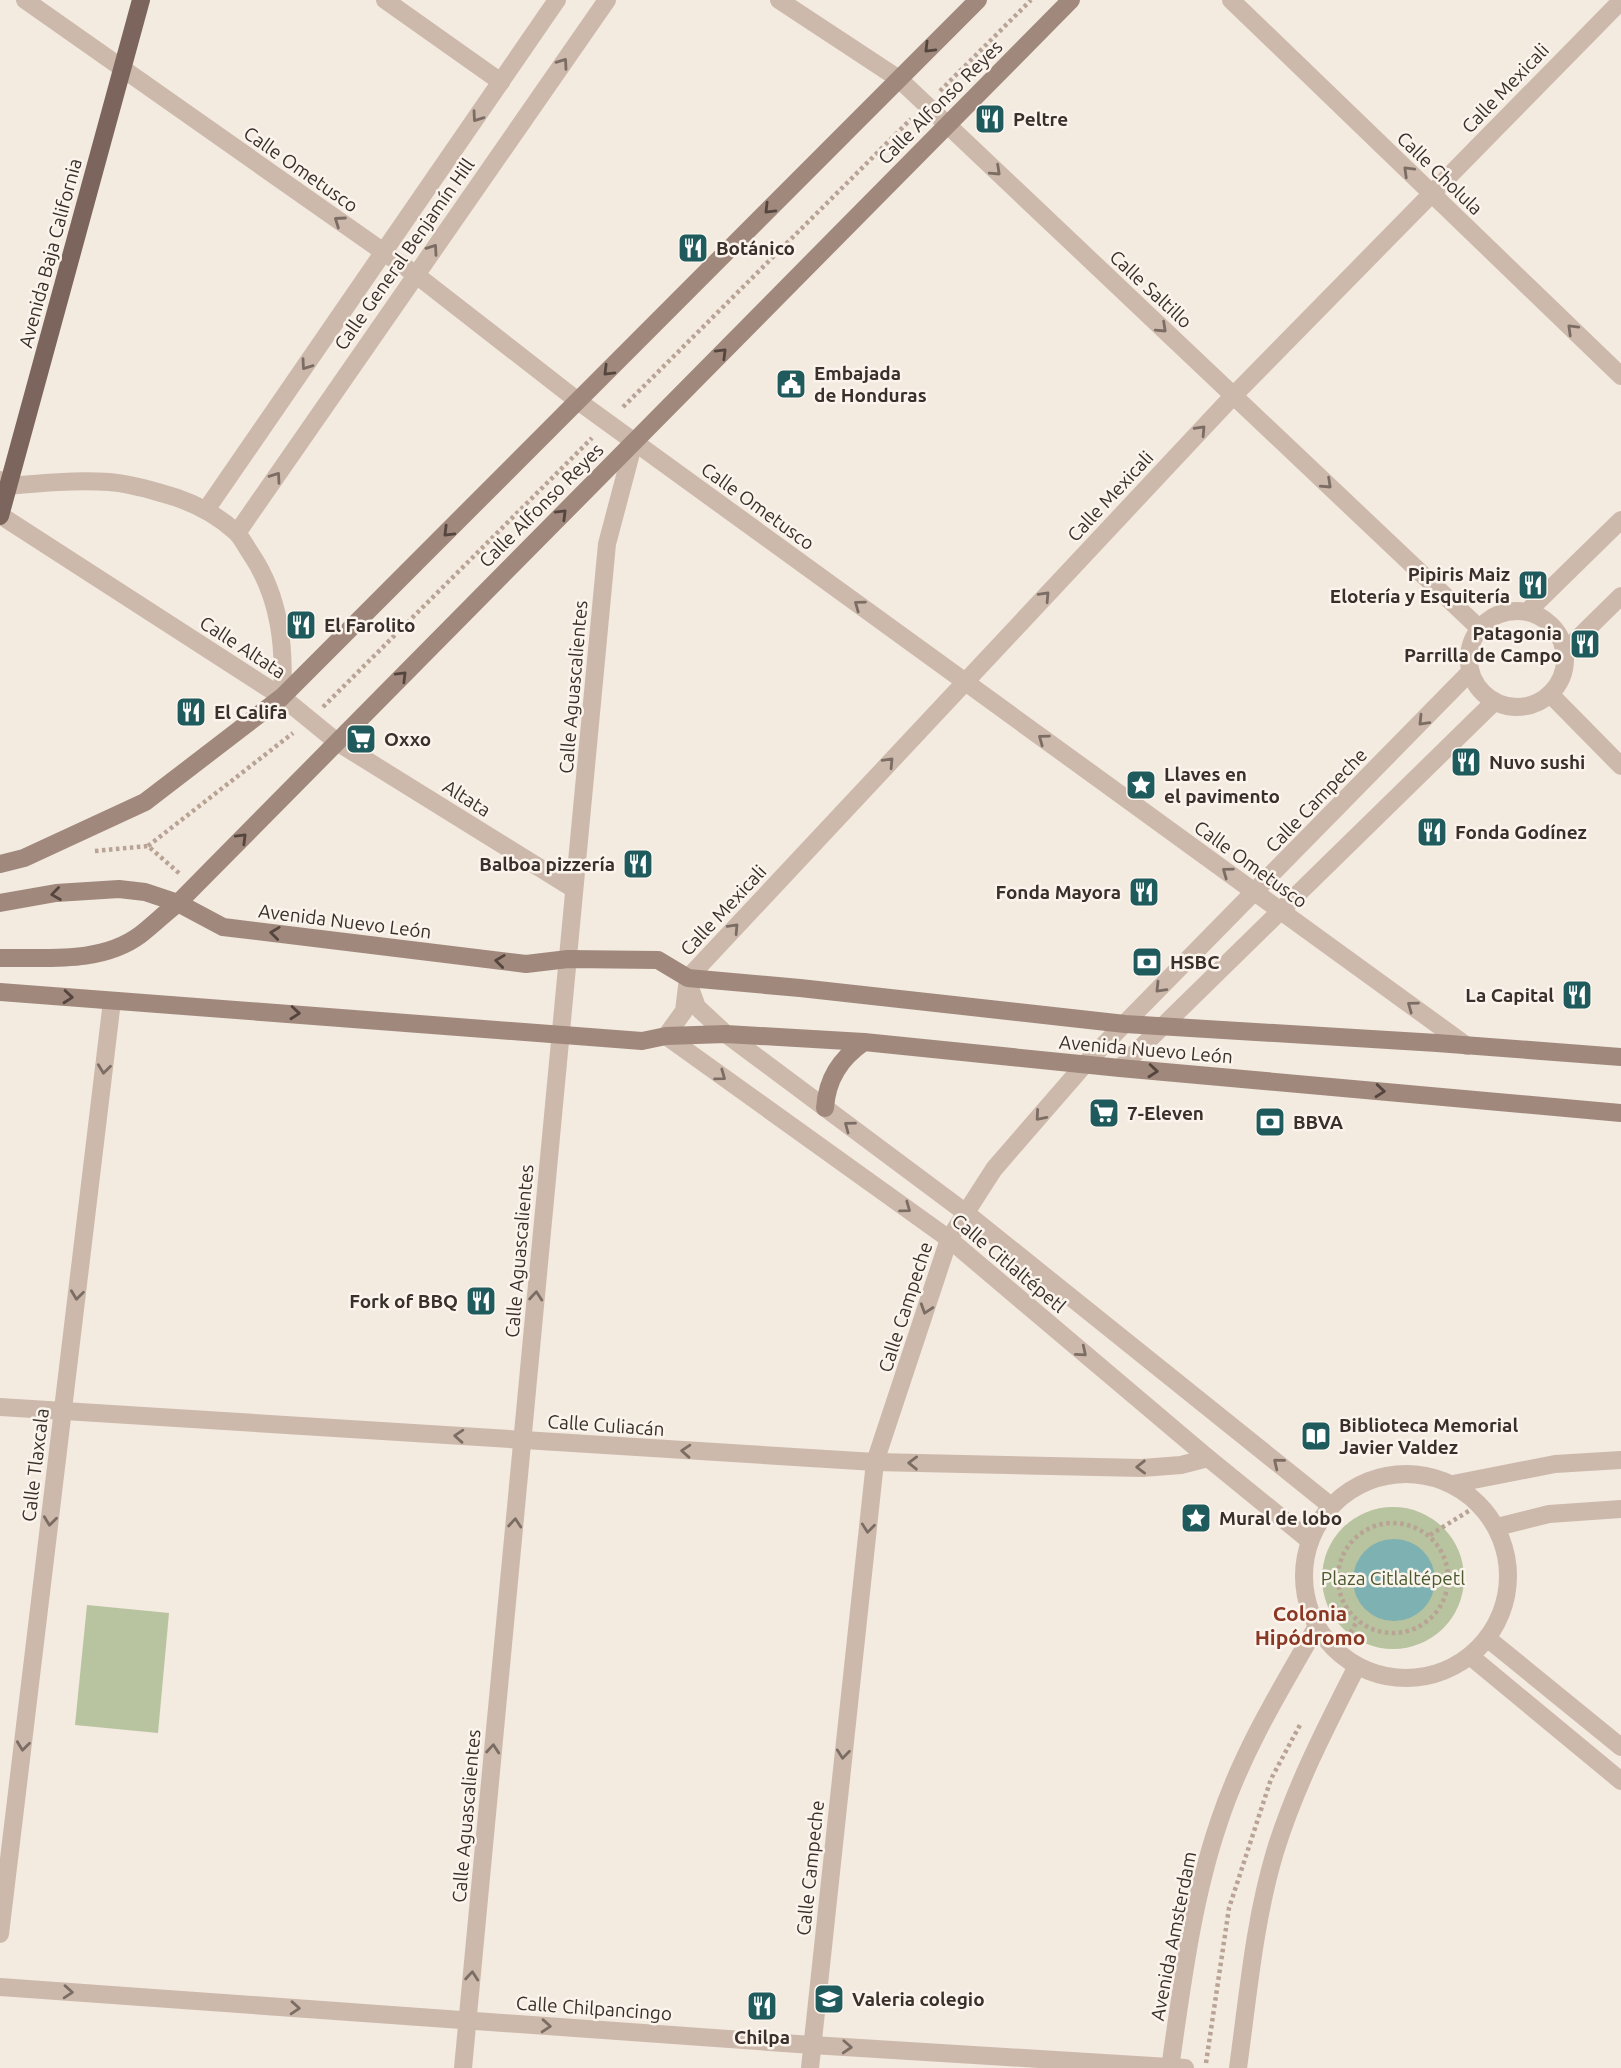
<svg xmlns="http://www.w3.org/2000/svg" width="1621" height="2068" font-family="Ubuntu,sans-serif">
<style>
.green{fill:#b8c39f}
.water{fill:#7eb1b1}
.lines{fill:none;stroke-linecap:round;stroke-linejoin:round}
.path{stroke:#b8a395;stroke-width:4.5;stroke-dasharray:3.5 3.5;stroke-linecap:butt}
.street{stroke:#ccb9ab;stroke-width:18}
.secondary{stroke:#a0887c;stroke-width:18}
.primary{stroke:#7c655c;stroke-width:18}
.oneway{stroke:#54453e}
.oneway2{stroke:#7c6d64}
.labels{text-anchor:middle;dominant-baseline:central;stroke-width:5;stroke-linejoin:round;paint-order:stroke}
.street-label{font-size:19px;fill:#3a2f2a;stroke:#fbf4ed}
.poi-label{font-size:19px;font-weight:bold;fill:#3a2f2a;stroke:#fbf4ed;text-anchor:start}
.park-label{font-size:19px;fill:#4b592e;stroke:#fbf4ed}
.neighbourhood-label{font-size:21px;font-weight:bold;fill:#8a3723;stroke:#fbf4ed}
</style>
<rect width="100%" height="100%" fill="#f3eae0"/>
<!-- green -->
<g class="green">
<circle cx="1393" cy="1578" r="71"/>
<polygon points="87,1605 169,1613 158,1733 75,1725"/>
</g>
<!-- water -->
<circle class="water" cx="1394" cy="1580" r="41"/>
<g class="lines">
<!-- path -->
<g class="path">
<polyline points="940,91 1031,0"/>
<polyline points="623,407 911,119"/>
<polyline points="323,707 592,438"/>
<polyline points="148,846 293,733"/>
<polyline points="95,851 148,846 180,874"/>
<circle cx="1393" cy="1578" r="55"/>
<polyline points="1430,1535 1480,1504 1489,1502"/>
<polyline points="1340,1651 1357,1621"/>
<polyline points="1206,2063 1229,1908 1271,1779 1301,1723"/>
</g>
<!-- street -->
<g class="street">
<polyline points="25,0 415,274 578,401 1467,1046"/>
<polyline points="385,0 501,82"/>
<polyline points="779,0 899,79 1479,628"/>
<polyline points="1231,0 1621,376"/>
<path d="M0 480 7 486C41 483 75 480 109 482 126 483 144 488 161 493 188 500 215 513 236 532 242 538 246 547 251 554 280 597 285 647 282 697"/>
<polyline points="206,510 557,0"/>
<polyline points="0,515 282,697 337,742 574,889"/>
<polyline points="237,533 607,0"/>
<circle cx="1517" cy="659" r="48"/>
<polyline points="1528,611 1621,520"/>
<polyline points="1565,651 1621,596"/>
<polyline points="1550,694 1621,766"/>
<polyline points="688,978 1233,396 1621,1"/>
<polyline points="688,978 684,1011 666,1036 949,1239 1208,1458 1310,1541"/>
<polyline points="689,985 697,1007 726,1034 966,1213 1331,1506"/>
<polyline points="1120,1068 1494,702"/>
<polyline points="0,1407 875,1462 1142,1468 1181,1465 1208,1458"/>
<circle cx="1406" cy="1576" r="102"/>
<polyline points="1453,1484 1555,1464 1621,1460"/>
<polyline points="1497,1527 1549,1514 1621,1509"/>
<polyline points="1487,1638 1621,1747"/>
<polyline points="1470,1656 1621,1781"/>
<polyline points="0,1934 112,1001"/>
<polyline points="0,1987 812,2045 1185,2068"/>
<polyline points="463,2068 607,544 634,442"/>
<polyline points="810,2068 875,1462 949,1239 994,1169 1085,1064 1470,672"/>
<path d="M1170 2068C1182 1986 1192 1901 1219 1822 1242 1752 1280 1690 1317 1626"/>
<path d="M1238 2068C1248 1996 1254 1922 1275 1852 1295 1787 1326 1727 1357 1666"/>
</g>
<!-- secondary -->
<g class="secondary">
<polyline points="0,864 24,858 145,802 282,697 978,0"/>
<polyline points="0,903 56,893 119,889 145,892 178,903 223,927 526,964 568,959 658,960 688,978 800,988 1125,1024 1437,1043 1621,1057"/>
<path d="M0 958C46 957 101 964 140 935 153 925 165 913 178 903L1071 0"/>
<polyline points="0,992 642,1041 666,1036 726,1034 864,1042 1120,1068 1621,1113"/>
<path d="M825 1108C827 1079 840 1059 864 1042"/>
</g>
<!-- primary -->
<polyline class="primary" points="0,516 141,0"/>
</g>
<!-- one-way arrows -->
<defs><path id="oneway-chevron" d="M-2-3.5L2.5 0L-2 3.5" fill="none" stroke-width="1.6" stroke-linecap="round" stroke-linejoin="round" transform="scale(1.75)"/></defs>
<g class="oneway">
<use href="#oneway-chevron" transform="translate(929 48) rotate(135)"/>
<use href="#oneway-chevron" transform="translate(769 209) rotate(135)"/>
<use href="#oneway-chevron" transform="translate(722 353) rotate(-45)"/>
<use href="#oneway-chevron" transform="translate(608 371) rotate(135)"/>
<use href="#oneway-chevron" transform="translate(562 514) rotate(-45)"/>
<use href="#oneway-chevron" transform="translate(448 532) rotate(135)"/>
<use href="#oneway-chevron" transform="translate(402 676) rotate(-45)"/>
<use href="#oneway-chevron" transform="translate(242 838) rotate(-45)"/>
<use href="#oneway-chevron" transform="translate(56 894) rotate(172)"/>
<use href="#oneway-chevron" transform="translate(275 933) rotate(-173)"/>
<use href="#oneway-chevron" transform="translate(500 961) rotate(-173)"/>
<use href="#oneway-chevron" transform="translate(68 997) rotate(5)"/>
<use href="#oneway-chevron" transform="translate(295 1013) rotate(5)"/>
<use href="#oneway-chevron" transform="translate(1153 1071) rotate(5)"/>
<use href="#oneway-chevron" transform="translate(1380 1091) rotate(5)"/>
</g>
<g class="oneway2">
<use href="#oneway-chevron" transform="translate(563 63) rotate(-55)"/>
<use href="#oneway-chevron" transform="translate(477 117) rotate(125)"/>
<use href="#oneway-chevron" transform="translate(996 171) rotate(43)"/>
<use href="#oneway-chevron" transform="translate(1408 171) rotate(-136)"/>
<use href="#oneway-chevron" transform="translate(339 221) rotate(-145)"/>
<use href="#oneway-chevron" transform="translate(433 249) rotate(-55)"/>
<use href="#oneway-chevron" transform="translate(1162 328) rotate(43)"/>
<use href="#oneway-chevron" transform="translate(1572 329) rotate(-136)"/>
<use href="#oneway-chevron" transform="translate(306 365) rotate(125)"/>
<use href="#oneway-chevron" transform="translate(1201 430) rotate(-47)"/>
<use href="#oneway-chevron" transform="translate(276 477) rotate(-55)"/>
<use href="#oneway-chevron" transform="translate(1327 484) rotate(43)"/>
<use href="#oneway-chevron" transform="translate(1045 596) rotate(-47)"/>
<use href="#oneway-chevron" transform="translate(859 605) rotate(-144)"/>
<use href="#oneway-chevron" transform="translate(1423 721) rotate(134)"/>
<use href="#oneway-chevron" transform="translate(1043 739) rotate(-144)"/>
<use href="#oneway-chevron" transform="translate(889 762) rotate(-47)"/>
<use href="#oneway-chevron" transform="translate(1227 872) rotate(-144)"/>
<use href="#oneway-chevron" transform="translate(734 928) rotate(-47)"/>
<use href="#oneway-chevron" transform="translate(1160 988) rotate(134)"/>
<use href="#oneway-chevron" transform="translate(1412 1006) rotate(-144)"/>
<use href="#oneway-chevron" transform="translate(104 1069) rotate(97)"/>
<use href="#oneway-chevron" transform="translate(721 1076) rotate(36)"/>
<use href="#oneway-chevron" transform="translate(1040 1116) rotate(131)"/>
<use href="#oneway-chevron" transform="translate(849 1126) rotate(-143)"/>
<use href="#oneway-chevron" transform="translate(906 1208) rotate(36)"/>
<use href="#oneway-chevron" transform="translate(77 1295) rotate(97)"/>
<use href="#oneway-chevron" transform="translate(536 1296) rotate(-85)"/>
<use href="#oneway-chevron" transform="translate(926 1309) rotate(108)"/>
<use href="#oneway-chevron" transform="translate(1082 1352) rotate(40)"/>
<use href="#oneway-chevron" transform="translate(459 1436) rotate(-176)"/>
<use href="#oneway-chevron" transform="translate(686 1451) rotate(-176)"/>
<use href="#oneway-chevron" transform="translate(913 1463) rotate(-179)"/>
<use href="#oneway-chevron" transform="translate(1278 1463) rotate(-141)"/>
<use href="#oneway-chevron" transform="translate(1141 1467) rotate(179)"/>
<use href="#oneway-chevron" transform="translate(50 1521) rotate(97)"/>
<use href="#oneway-chevron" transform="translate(515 1523) rotate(-85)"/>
<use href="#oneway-chevron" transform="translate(868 1528) rotate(96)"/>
<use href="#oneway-chevron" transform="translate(23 1746) rotate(97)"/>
<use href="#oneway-chevron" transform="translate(493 1749) rotate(-85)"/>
<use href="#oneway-chevron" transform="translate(843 1754) rotate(96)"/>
<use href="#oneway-chevron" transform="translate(472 1976) rotate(-85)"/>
<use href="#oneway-chevron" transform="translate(68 1992) rotate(4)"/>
<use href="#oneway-chevron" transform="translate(295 2008) rotate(4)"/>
<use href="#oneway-chevron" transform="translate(546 2026) rotate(4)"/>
<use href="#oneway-chevron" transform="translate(847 2047) rotate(3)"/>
</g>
<!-- icons -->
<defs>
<g id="restaurant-square" transform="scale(1.575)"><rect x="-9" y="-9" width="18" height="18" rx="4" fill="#1f5b5c" stroke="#fbf4ed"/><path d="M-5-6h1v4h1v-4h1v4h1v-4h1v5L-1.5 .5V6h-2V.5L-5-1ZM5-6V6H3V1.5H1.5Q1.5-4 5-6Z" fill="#fff"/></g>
<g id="civic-square" transform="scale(1.575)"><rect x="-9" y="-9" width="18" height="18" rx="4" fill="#1f5b5c" stroke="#fbf4ed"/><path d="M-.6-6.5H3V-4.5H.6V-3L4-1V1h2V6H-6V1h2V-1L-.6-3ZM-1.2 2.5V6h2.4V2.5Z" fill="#fff"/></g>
<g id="supermarket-square" transform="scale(1.575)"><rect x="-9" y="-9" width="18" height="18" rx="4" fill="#1f5b5c" stroke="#fbf4ed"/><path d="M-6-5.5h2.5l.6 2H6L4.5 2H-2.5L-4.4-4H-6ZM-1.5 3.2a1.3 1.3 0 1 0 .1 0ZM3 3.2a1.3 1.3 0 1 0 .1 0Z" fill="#fff"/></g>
<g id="sight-square" transform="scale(1.575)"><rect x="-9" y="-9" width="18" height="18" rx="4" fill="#1f5b5c" stroke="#fbf4ed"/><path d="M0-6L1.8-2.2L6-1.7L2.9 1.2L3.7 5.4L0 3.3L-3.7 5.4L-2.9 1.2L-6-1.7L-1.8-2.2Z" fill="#fff"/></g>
<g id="bank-square" transform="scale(1.575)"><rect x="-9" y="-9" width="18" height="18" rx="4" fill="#1f5b5c" stroke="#fbf4ed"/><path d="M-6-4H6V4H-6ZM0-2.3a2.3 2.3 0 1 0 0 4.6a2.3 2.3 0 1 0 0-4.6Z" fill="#fff"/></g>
<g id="library-square" transform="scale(1.575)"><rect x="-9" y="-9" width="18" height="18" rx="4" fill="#1f5b5c" stroke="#fbf4ed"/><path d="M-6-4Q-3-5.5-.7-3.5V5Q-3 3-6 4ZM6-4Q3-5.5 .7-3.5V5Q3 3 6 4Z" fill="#fff"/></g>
<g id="school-square" transform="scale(1.575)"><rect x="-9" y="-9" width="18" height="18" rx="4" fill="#1f5b5c" stroke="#fbf4ed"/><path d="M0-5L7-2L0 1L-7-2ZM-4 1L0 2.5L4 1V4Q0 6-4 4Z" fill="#fff"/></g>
</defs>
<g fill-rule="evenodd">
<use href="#restaurant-square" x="990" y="119"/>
<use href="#restaurant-square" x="693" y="248"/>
<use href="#civic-square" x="791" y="384"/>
<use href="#restaurant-square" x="1533" y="585"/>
<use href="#restaurant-square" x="301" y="625"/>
<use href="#restaurant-square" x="1585" y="644"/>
<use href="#restaurant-square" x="191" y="712"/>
<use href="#supermarket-square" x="361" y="739"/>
<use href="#restaurant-square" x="1466" y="762"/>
<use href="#sight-square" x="1141" y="785"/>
<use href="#restaurant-square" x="1432" y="832"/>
<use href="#restaurant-square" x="638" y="864"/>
<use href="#restaurant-square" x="1144" y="892"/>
<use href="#bank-square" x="1147" y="962"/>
<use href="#restaurant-square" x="1577" y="995"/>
<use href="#supermarket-square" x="1104" y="1113"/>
<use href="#bank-square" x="1270" y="1122"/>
<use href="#restaurant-square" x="481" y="1301"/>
<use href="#library-square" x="1316" y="1436"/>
<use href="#sight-square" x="1196" y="1518"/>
<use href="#school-square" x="829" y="1999"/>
<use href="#restaurant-square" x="762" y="2006"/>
</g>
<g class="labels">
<!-- street labels -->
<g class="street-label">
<text transform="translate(1505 88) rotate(-46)">Calle Mexicali</text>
<text transform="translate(940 102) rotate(-45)">Calle Alfonso Reyes</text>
<text transform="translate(301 169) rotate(35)">Calle Ometusco</text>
<text transform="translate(1440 173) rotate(44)">Calle Cholula</text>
<text transform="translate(50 253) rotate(-75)">Avenida Baja California</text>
<text transform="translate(404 254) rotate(-55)">Calle General Benjamín Hill</text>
<text transform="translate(1151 289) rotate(43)">Calle Saltillo</text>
<text transform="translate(1110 496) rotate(-47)">Calle Mexicali</text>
<text transform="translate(541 505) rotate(-45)">Calle Alfonso Reyes</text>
<text transform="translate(758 506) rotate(36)">Calle Ometusco</text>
<text transform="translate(243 647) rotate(33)">Calle Altata</text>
<text transform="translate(573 687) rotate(-85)">Calle Aguascalientes</text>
<text transform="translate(467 798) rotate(32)">Altata</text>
<text transform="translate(1316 800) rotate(-46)">Calle Campeche</text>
<text transform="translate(1251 864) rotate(36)">Calle Ometusco</text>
<text transform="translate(723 910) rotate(-47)">Calle Mexicali</text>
<text transform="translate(345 921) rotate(7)">Avenida Nuevo León</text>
<text transform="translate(1146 1049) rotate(5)">Avenida Nuevo León</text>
<text transform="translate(519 1251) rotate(-85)">Calle Aguascalientes</text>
<text transform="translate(1009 1263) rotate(40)">Calle Citlaltépetl</text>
<text transform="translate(905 1307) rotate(-72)">Calle Campeche</text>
<text transform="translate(606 1425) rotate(4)">Calle Culiacán</text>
<text transform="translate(35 1465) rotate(-83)">Calle Tlaxcala</text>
<text transform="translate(466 1816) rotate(-85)">Calle Aguascalientes</text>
<text transform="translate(810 1868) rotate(-84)">Calle Campeche</text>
<text transform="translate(1173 1936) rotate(-79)">Avenida Amsterdam</text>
<text transform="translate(594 2008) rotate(4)">Calle Chilpancingo</text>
</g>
<!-- poi labels -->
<g class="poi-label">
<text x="1013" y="119">Peltre</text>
<text x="716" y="248">Botánico</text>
<text x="814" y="373">Embajada<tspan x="814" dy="22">de Honduras</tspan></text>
<text x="1510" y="574" text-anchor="end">Pipiris Maiz<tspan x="1510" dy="22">Elotería y Esquitería</tspan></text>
<text x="324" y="625">El Farolito</text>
<text x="1562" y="633" text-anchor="end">Patagonia<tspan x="1562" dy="22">Parrilla de Campo</tspan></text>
<text x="214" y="712">El Califa</text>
<text x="384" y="739">Oxxo</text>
<text x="1489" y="762">Nuvo sushi</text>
<text x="1164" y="774">Llaves en<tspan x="1164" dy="22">el pavimento</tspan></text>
<text x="1455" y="832">Fonda Godínez</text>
<text x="615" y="864" text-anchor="end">Balboa pizzería</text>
<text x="1121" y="892" text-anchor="end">Fonda Mayora</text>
<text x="1170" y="962">HSBC</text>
<text x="1554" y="995" text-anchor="end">La Capital</text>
<text x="1127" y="1113">7-Eleven</text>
<text x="1293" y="1122">BBVA</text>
<text x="458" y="1301" text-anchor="end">Fork of BBQ</text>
<text x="1339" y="1425">Biblioteca Memorial<tspan x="1339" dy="22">Javier Valdez</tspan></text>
<text x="1219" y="1518">Mural de lobo</text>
<text x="852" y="1999">Valeria colegio</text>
<text x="762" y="2037" text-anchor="middle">Chilpa</text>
</g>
<!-- park labels -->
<g class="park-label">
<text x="1393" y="1578">Plaza Citlaltépetl</text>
</g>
<!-- neighbourhood labels -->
<g class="neighbourhood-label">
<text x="1310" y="1613">Colonia<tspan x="1310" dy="24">Hipódromo</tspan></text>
</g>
</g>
</svg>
